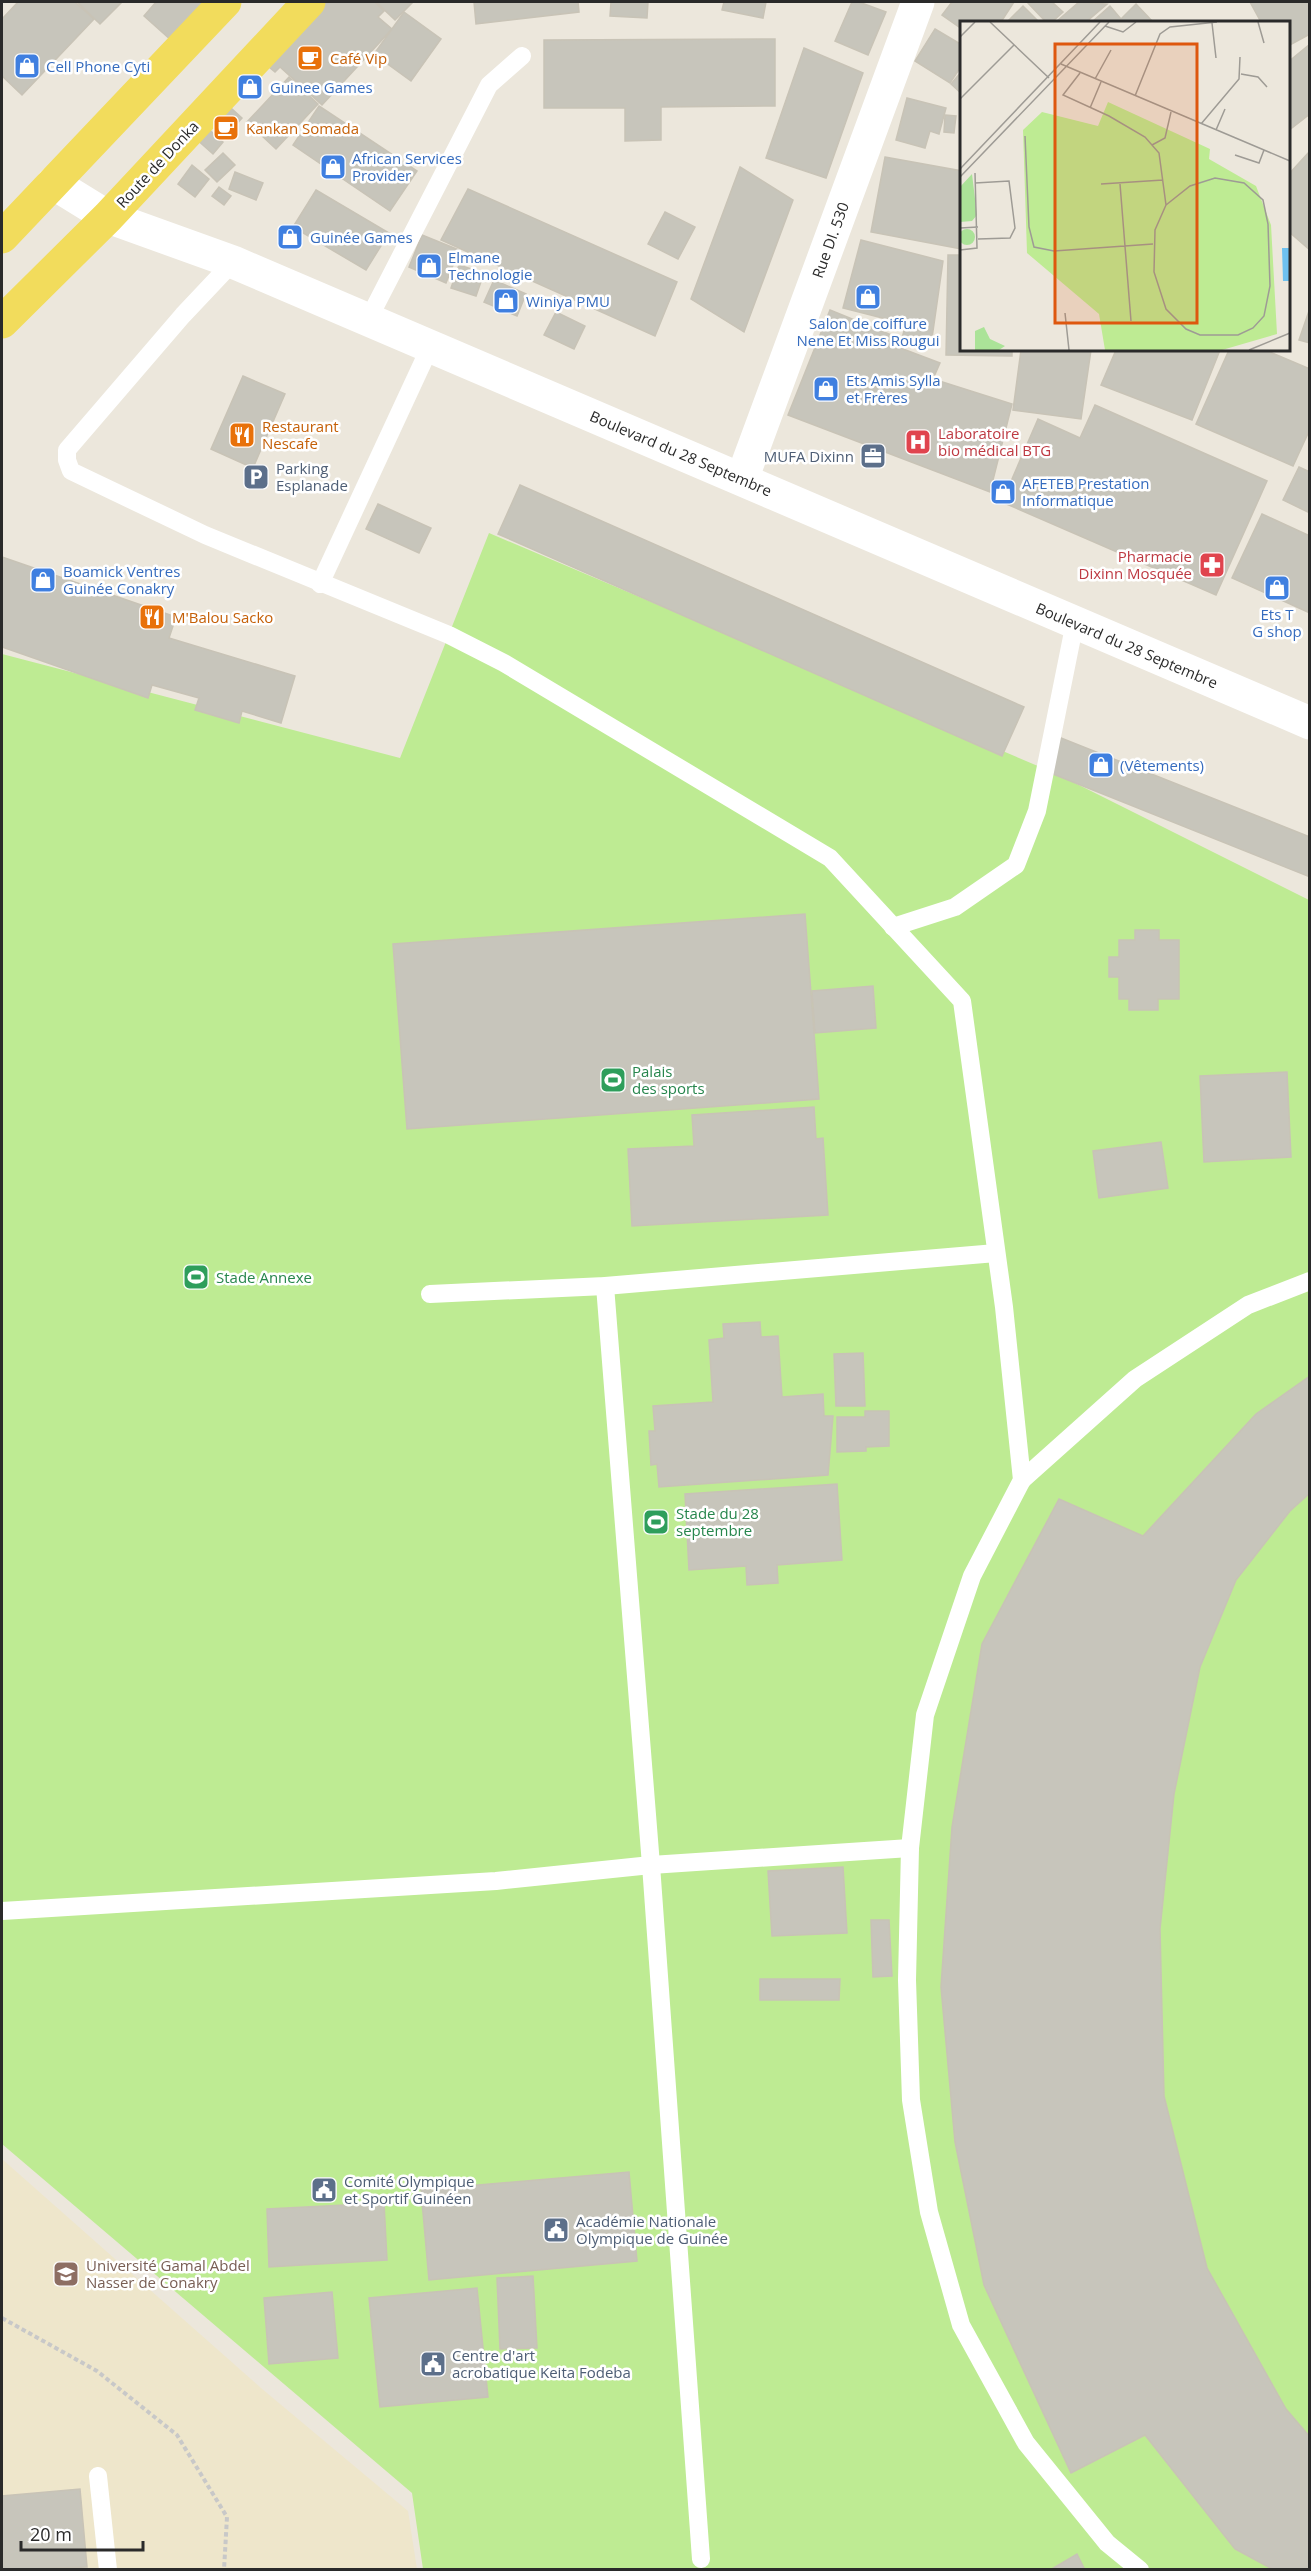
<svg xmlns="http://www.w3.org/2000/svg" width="1311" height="2571" font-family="'Open Sans',sans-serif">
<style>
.education{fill:#eee6cb}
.pitch{fill:#beeb93}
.building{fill:#c7c5bb;stroke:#c8c3b6;stroke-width:1.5}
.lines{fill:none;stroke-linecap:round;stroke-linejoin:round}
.path{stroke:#c8c8c8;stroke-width:4;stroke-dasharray:4.5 3;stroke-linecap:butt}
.service{stroke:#fff;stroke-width:18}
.minor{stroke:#fff;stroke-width:33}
.secondary{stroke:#fff;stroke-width:33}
.primary{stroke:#f2dc5c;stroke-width:33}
.labels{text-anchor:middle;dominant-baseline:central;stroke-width:5;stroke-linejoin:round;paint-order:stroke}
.food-label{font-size:15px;fill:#c56008;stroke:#fff;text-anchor:start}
.shop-label{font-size:15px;fill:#366cbe;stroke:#fff;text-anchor:start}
.street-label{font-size:15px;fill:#2a2a2a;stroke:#fff}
.health-label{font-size:15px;fill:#be3a42;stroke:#fff;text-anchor:start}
.service-label{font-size:15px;fill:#4e5e75;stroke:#fff;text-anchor:start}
.leisure-label{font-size:15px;fill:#27864d;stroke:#fff;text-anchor:start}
.education-label{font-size:15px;fill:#785e54;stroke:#fff;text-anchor:start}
.inset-road{fill:none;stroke:#9e9b95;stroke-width:1.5}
.view{fill:#de570e;fill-opacity:0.15;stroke:#de570e;stroke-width:3}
.inset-edge{fill:none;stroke:#2a2a2a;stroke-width:3}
</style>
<rect width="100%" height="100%" fill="#ece7dc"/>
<!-- education -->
<polygon class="education" points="2,2159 261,2388 408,2511 417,2569 2,2569"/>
<!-- pitch -->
<polygon class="pitch" points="489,533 1059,775 1309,900 1309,2569 423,2569 412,2493 2,2144 2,654 400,758"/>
<!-- building -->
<g class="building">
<polygon points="18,2 75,2 94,19 22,95 2,76 2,19"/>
<polygon points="77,2 122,2 100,24"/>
<polygon points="156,2 206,2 172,41 144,16"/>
<polygon points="309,2 375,2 384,11 378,17 392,29 322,105 280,67 275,72 258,58"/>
<polygon points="376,2 413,2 395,20"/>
<polygon points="474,2 578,2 579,12 476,24"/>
<polygon points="611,2 648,2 647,18 610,16"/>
<polygon points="724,2 766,2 763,18 722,10"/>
<polygon points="852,2 859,2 886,12 868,55 835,41"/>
<polygon points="952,2 1014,2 1001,22 962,22 962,29 942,15"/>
<polygon points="1027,2 1052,2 1063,12 1052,22 1046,22"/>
<polygon points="1079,2 1107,4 1086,22 1056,22"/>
<polygon points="1250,2 1310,2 1310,34 1288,46 1288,22 1261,22"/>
<polygon points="1136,4 1153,22 1092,22 1110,6 1121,19"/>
<polygon points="1023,6 1039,22 1009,22 1008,21"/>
<polygon points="404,12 441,39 411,81 374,54"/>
<polygon points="935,29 962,45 962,65 950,83 915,61"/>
<polygon points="775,39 775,106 661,107 661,140 625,141 625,108 544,108 544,40"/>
<polygon points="1310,44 1310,114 1288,131 1288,62"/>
<polygon points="804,48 863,73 826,178 766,158"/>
<polygon points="962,71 962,94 951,84"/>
<polygon points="289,77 318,104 276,149 247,122"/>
<polygon points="907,98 946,108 939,134 930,131 925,148 896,140"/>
<polygon points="221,99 242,118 224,138 203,118"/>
<polygon points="319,106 417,171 390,211 293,145"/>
<polygon points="945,115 956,116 954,133 944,132"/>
<polygon points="205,126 223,142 213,154 195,138"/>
<polygon points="1310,151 1310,250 1288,231 1288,175"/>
<polygon points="223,153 235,165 217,182 205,170"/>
<polygon points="885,157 962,171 962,249 871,232"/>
<polygon points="192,165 209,179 195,197 178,184"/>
<polygon points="740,167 793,200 744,332 691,299"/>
<polygon points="235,172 263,183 256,200 229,189"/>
<polygon points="219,187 231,196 224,205 212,196"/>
<polygon points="468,189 677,282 655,336 441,240"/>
<polygon points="316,190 389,233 366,270 293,227"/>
<polygon points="665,212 695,227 678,259 648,244"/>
<polygon points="422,235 459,250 446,283 409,267"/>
<polygon points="861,240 943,261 931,345 902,338 906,324 843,308"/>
<polygon points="948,255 962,255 962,350 1012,350 1012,356 946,355"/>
<polygon points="459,265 484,273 476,296 451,288"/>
<polygon points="494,280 526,294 517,316 484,302"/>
<polygon points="1310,308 1310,343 1299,340"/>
<polygon points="830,310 906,341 903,349 940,363 933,379 1012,404 990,492 788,415"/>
<polygon points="556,312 585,326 574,349 544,335"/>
<polygon points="1021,350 1091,350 1081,419 1013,410"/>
<polygon points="1116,350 1220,350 1192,420 1101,385"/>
<polygon points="1229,350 1265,350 1310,369 1310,429 1293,466 1196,424"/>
<polygon points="243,376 285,394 253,468 211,449"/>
<polygon points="1095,405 1267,481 1216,595 1002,502 1038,419 1080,438"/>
<polygon points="1299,467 1310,472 1310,513 1283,500"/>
<polygon points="520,485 1024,707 1002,756 498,534"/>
<polygon points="378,504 431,528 419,553 366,529"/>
<polygon points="1262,514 1310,536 1310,613 1232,578"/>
<polygon points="2,557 176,617 169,638 295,676 281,723 242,711 239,723 195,710 199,698 152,685 148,698 2,647"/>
<polygon points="1061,738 1310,837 1310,877 1048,772"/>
<polygon points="805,914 819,1099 407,1129 393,944"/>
<polygon points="1135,930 1159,930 1159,940 1179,940 1179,999 1158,999 1158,1010 1129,1010 1129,999 1119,999 1119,977 1109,977 1109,957 1119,957 1119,940 1135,940"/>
<polygon points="873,986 876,1028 815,1033 812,991"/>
<polygon points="1287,1072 1291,1157 1204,1162 1200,1076"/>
<polygon points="814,1107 816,1139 823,1138 828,1215 632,1226 628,1149 694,1146 692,1115"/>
<polygon points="1161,1142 1168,1188 1099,1198 1093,1151"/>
<polygon points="760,1322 761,1337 778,1336 782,1397 823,1394 824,1416 833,1416 828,1475 659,1487 657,1464 651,1465 649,1431 655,1431 653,1406 713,1402 709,1340 724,1338 723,1324"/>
<polygon points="863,1353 865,1406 836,1406 834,1354"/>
<polygon points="1310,1376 1310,1493 1290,1511 1236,1580 1200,1667 1174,1794 1160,1929 1164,2096 1207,2268 1286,2409 1310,2437 1310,2570 1274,2570 1235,2549 1145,2435 1071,2473 984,2285 955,2142 941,1987 952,1827 982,1644 1059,1499 1143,1536 1256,1414"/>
<polygon points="865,1411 889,1411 889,1446 866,1447 866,1451 837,1452 837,1417 865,1417"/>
<polygon points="837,1484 842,1560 777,1565 778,1583 747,1585 746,1566 689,1570 685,1494"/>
<polygon points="843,1867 847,1933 772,1936 768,1871"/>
<polygon points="871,1920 889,1920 892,1976 873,1977"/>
<polygon points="760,1979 840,1979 839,2000 760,2000"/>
<polygon points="629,2172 637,2261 429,2280 421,2190"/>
<polygon points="384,2203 387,2260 269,2267 267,2209"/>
<polygon points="533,2276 537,2348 500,2349 497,2278"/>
<polygon points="477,2288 488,2397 380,2407 369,2298"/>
<polygon points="332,2292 338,2358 269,2364 264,2298"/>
<polygon points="80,2489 87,2567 2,2570 2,2496"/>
<polygon points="1077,2554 1085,2570 1050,2570"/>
</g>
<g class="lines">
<!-- path -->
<polyline class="path" points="2,2318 97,2371 177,2435 227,2517 224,2570"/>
<!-- service -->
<g class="service">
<polyline points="233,262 183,315 67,450 67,460 71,471 205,535 449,635 504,663 830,858 962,1001 1004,1307 1022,1480 972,1576 925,1715 910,1848 907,1980 911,2100 929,2212 961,2325 1026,2443 1107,2543 1140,2570"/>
<polyline points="368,320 489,85 522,56"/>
<polyline points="320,584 430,347"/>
<polyline points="893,927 955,907 1016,865 1037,811 1075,622"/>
<polyline points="605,1286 651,1865 701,2559"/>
<polyline points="430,1294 605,1286 996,1253"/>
<polyline points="1022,1480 1135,1379 1248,1305 1310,1281"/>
<polyline points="2,1911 496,1881 651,1865 910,1848"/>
<polyline points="98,2476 108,2570"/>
</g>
<!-- minor -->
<polyline class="minor" points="742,479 918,2"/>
<!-- secondary -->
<polyline class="secondary" points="53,183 108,217 233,262 1310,723"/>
<!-- primary -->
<g class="primary">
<polyline points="2,237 225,2"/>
<polyline points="2,322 108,217 309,2"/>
</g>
</g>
<!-- icons -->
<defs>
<g id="cafe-square" transform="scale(1.35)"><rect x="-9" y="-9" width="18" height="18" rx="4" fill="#e8710a" stroke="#fff"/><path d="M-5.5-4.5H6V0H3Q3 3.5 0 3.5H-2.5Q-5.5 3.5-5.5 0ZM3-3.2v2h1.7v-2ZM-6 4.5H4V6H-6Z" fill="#fff"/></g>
<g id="shop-square" transform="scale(1.35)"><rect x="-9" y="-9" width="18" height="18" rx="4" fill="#3f7fe0" stroke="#fff"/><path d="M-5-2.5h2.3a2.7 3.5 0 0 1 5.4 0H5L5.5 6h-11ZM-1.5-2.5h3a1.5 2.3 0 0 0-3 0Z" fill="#fff"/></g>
<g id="restaurant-square" transform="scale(1.35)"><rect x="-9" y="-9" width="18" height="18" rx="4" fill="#e8710a" stroke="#fff"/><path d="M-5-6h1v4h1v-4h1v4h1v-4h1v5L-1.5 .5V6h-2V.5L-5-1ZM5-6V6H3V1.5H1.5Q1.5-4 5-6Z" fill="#fff"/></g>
<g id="hospital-square" transform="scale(1.35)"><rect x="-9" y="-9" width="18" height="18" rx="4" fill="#e0444e" stroke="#fff"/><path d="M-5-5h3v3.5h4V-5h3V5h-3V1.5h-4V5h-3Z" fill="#fff"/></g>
<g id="office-square" transform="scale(1.35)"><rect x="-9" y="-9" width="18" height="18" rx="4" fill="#5c6f8a" stroke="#fff"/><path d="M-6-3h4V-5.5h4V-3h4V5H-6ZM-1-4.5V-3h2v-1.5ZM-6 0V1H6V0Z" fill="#fff"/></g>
<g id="parking-square" transform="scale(1.35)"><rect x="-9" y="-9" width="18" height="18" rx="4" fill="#5c6f8a" stroke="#fff"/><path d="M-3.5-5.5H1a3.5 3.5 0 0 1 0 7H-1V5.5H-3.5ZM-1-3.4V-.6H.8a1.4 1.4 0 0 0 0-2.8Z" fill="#fff"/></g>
<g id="pharmacy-square" transform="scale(1.35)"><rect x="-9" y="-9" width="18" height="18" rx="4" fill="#e0444e" stroke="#fff"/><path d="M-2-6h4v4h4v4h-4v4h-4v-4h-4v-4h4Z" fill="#fff"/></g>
<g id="stadium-square" transform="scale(1.35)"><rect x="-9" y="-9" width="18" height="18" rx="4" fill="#2e9e5b" stroke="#fff"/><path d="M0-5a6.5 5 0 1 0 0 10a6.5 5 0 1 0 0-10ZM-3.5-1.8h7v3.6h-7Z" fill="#fff"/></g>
<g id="civic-square" transform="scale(1.35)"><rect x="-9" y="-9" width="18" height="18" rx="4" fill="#5c6f8a" stroke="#fff"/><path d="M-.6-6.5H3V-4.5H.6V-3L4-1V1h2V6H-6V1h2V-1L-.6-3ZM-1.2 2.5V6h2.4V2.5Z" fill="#fff"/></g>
<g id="university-square" transform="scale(1.35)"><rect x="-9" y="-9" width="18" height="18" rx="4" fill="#8d6e63" stroke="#fff"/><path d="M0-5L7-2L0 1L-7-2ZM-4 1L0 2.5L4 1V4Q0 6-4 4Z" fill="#fff"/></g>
</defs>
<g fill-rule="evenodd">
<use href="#cafe-square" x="310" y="58"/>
<use href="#shop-square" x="27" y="66"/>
<use href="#shop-square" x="250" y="87"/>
<use href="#cafe-square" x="226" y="128"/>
<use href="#shop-square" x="333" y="167"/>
<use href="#shop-square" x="290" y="237"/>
<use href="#shop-square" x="429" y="266"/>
<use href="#shop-square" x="868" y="297"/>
<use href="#shop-square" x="506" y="301"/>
<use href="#shop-square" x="826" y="389"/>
<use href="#restaurant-square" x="242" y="435"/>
<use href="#hospital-square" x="918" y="442"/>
<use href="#office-square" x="873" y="456"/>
<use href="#parking-square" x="256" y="477"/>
<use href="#shop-square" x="1003" y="492"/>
<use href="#pharmacy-square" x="1212" y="565"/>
<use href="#shop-square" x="43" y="580"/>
<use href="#shop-square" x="1277" y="588"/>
<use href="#restaurant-square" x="152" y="617"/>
<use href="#shop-square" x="1101" y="765"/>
<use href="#stadium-square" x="613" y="1080"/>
<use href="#stadium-square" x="196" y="1277"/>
<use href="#stadium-square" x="656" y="1522"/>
<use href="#civic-square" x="324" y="2190"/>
<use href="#civic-square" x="556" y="2230"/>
<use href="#university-square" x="66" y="2274"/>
<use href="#civic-square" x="433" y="2364"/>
</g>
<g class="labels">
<!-- food labels -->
<g class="food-label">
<text x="330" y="58">Café Vip</text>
<text x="246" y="128">Kankan Somada</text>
<text x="262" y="426">Restaurant<tspan x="262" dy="17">Nescafe</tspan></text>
<text x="172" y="617">M'Balou Sacko</text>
</g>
<!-- shop labels -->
<g class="shop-label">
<text x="46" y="66">Cell Phone Cyti</text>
<text x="270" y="87">Guinee Games</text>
<text x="352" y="158">African Services<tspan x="352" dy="17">Provider</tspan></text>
<text x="310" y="237">Guinée Games</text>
<text x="448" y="257">Elmane<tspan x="448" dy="17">Technologie</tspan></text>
<text x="526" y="301">Winiya PMU</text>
<text x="868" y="323" text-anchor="middle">Salon de coiffure<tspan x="868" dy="17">Nene Et Miss Rougui</tspan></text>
<text x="846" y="380">Ets Amis Sylla<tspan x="846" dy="17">et Frères</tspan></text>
<text x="1022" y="483">AFETEB Prestation<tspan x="1022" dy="17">Informatique</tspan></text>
<text x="63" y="571">Boamick Ventres<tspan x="63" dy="17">Guinée Conakry</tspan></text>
<text x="1277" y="614" text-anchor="middle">Ets T<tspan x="1277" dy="17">G shop</tspan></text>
<text x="1120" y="765">(Vêtements)</text>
</g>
<!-- street labels -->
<g class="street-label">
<text transform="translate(157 164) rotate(-47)">Route de Donka</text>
<text transform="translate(830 240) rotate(-70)">Rue DI. 530</text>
<text transform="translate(681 453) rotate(23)">Boulevard du 28 Septembre</text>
<text transform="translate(1127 645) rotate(23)">Boulevard du 28 Septembre</text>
</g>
<!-- health labels -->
<g class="health-label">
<text x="938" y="433">Laboratoire<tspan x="938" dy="17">bio médical BTG</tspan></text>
<text x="1192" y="556" text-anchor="end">Pharmacie<tspan x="1192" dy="17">Dixinn Mosquée</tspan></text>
</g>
<!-- service labels -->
<g class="service-label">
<text x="854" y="456" text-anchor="end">MUFA Dixinn</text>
<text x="276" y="468">Parking<tspan x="276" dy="17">Esplanade</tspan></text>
<text x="344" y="2181">Comité Olympique<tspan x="344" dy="17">et Sportif Guinéen</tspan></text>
<text x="576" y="2221">Académie Nationale<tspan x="576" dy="17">Olympique de Guinée</tspan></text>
<text x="452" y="2355">Centre d'art<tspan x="452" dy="17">acrobatique Keita Fodeba</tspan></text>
</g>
<!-- leisure labels -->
<g class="leisure-label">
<text x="632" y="1071">Palais<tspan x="632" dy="17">des sports</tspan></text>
<text x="216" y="1277">Stade Annexe</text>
<text x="676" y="1513">Stade du 28<tspan x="676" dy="17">septembre</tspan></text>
</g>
<!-- education labels -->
<g class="education-label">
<text x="86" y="2265">Université Gamal Abdel<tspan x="86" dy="17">Nasser de Conakry</tspan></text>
</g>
</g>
<!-- overview -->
<g transform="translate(960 21)">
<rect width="330" height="330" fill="#ece7dc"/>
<path d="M24 306 30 318 45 325 39 329H15V310Z" fill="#abe398"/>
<path d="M12 153 17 194 12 200 0 201V166ZM-1 216a8 8 0 1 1 16 0a8 8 0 1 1-16 0Z" fill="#abe398"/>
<path d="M148 81 250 128 249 138 296 165 311 204 317 313 262 329H145L139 293 67 232 63 109 82 91 138 105Z" fill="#beeb93"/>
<path d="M322 227H330V260H323Z" fill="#6ec1ef"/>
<path class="inset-road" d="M30 1 89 57M298 1 304 22M252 2 256 37M145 5 163 11 176 1M0 16 15 1M101 43 330 140M120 52 103 74 149 95 185 116 199 132 206 184 195 209 194 251 206 288 226 308 240 314H278L293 307 304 295 310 265 308 203 303 179 284 162 255 157 230 165 206 184M281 53 298 56 307 66M135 58 151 29M175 75 200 13 210 6 257 1M0 78 54 24M130 87 141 61M241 103 279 58 280 36M256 109 265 88M65 115 69 206 74 226 94 230 193 223M192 124 205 117 211 91M275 134 299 142 304 129M0 148 140 1M0 156 149 1M15 162 49 160 55 207 50 217 18 218M141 163 203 159M160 163 171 300M0 207 18 206M0 229 17 227 15 152M105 292 109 329M289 329 330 312"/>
<path class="view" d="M95 23H237V302H95Z"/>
<rect width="330" height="330" class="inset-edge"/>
</g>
<!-- border -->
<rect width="1311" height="2571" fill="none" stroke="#2a2a2a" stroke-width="6"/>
<!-- scale -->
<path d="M21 2541v9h122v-9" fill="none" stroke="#2a2a2a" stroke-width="3"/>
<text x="30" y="2541" font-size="18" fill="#2a2a2a" stroke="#ffffff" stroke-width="4.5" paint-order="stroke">20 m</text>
</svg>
